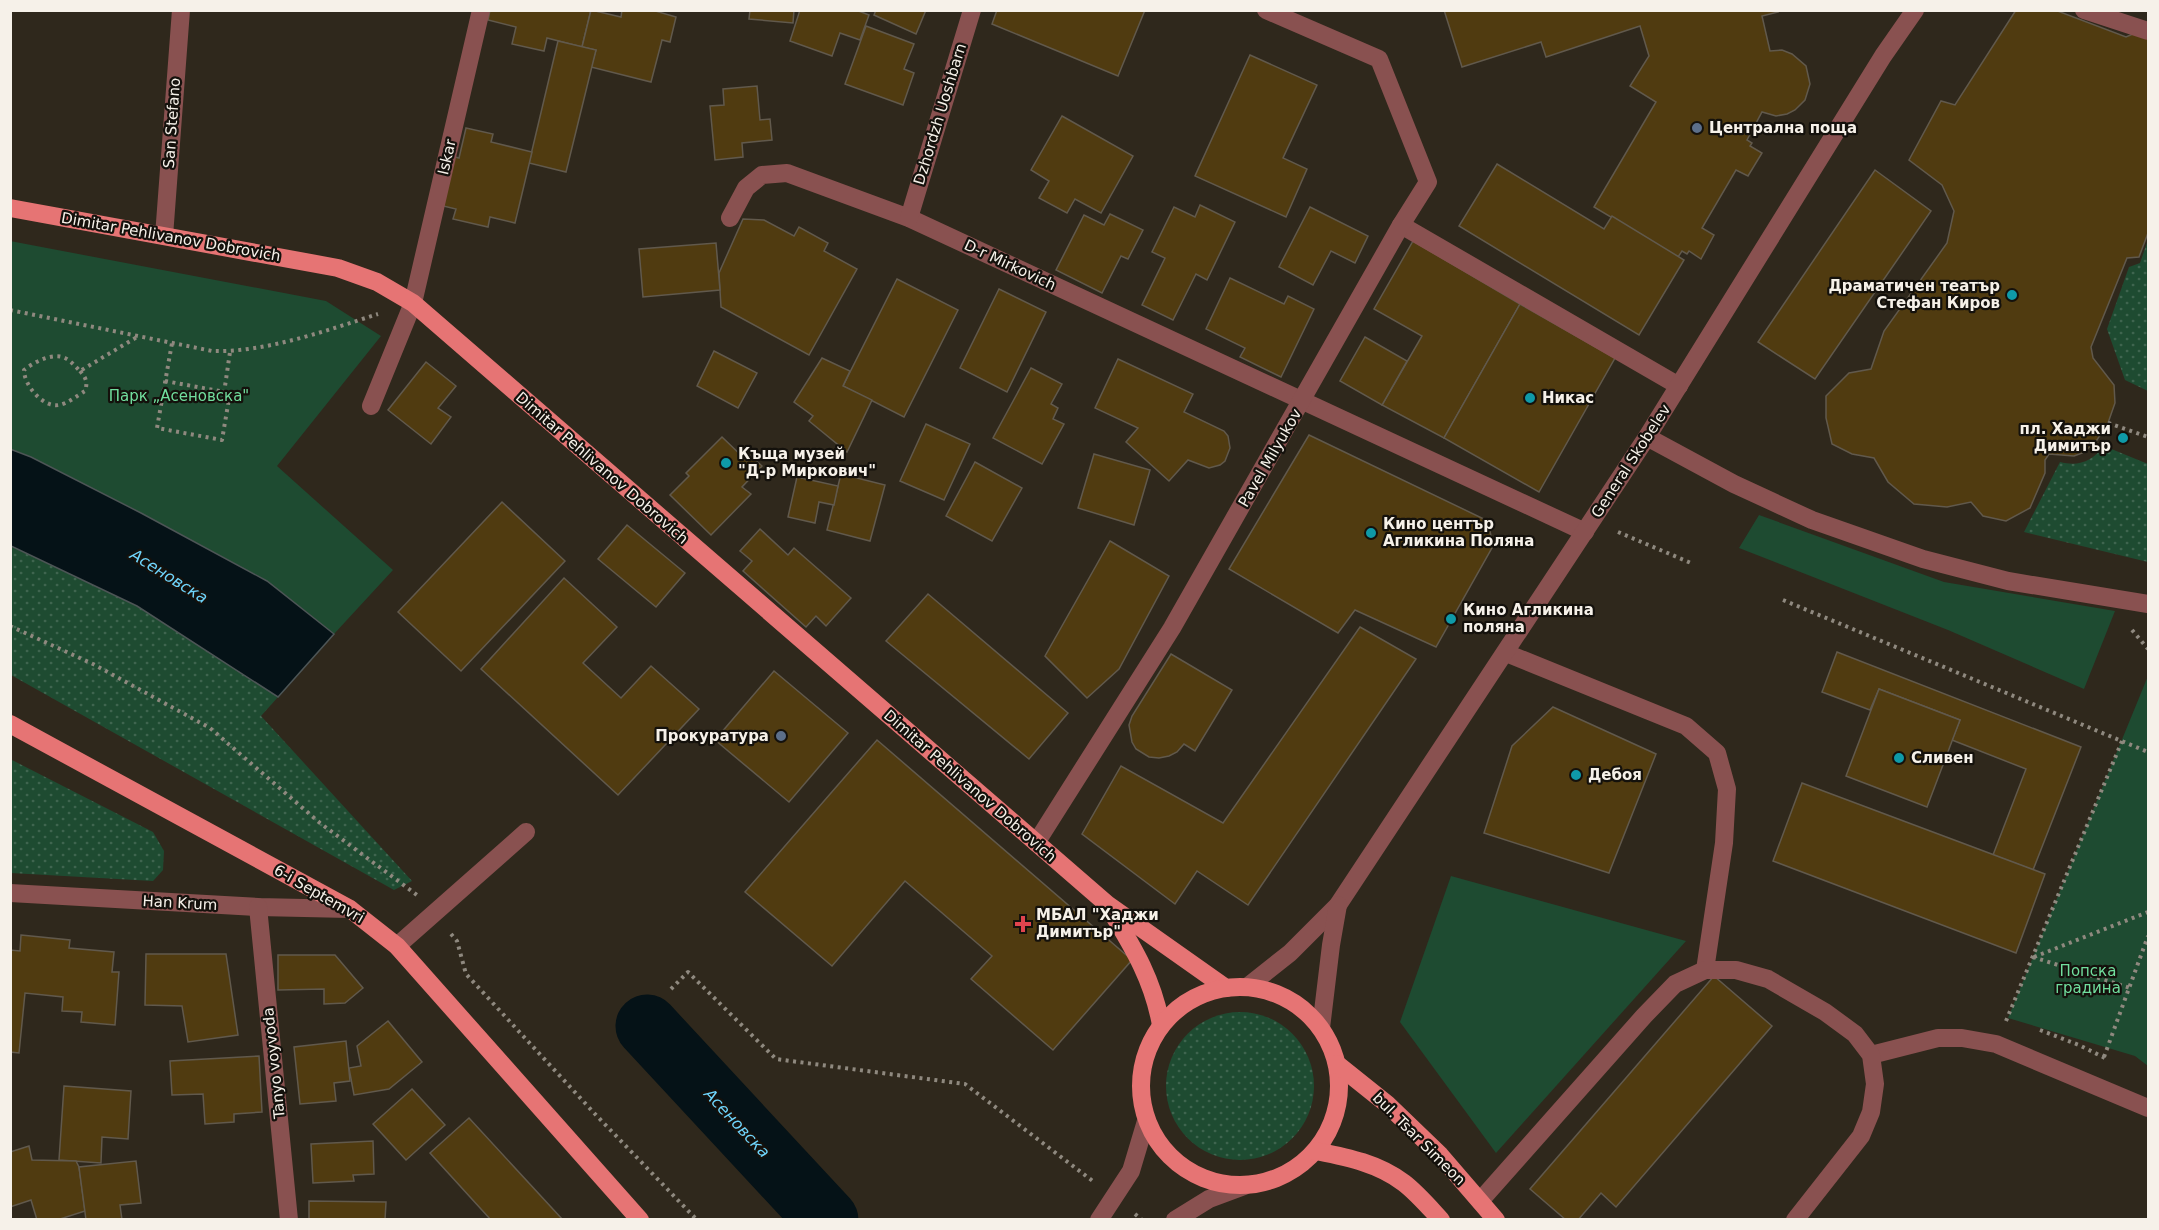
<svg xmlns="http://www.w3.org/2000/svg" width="2159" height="1230" font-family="'DejaVu Sans',sans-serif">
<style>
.grass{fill:url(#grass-dots)}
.park{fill:#1e4b31}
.water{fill:#051217;stroke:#4d5556;stroke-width:1.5}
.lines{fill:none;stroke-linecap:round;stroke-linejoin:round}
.river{stroke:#051217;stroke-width:63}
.building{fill:#503b10;stroke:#61594c;stroke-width:1.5}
.path{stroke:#8f897f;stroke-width:4;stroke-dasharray:3 4.5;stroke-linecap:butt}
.minor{stroke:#895150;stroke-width:18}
.major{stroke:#e67474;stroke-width:18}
.service-dot{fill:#5c6f8a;stroke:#14110c;stroke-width:2}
.culture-dot{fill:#0f9aa8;stroke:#14110c;stroke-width:2}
.health-dot{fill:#e0444e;stroke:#14110c;stroke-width:2}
.labels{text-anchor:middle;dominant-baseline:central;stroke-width:4.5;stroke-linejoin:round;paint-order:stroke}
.street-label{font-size:15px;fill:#f6f1e9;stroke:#14110c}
.poi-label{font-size:15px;font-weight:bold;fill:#f6f1e9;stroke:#14110c;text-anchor:start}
.park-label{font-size:15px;fill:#71df9e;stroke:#14110c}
.water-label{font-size:16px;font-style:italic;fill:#6fd5fc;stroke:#14110c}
</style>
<defs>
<pattern id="grass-dots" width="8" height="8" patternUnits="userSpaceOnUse" patternTransform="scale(1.5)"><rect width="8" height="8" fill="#1e4b31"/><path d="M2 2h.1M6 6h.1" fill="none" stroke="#3f654f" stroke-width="1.8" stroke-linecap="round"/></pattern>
</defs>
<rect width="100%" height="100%" fill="#2f281c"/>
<!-- grass -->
<g class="grass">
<polygon points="2148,240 2148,391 2125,380 2107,329 2129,267 2140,263"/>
<path d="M2104 446 2148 464V562L2024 532 2060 462C2079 467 2092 461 2104 446Z"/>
<polygon points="10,546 137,605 278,697 261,716 412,881 394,890 11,675"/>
<polygon points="10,759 153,832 164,851 163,870 153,881 11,873"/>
<circle cx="1240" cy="1086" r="74"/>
</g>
<!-- park -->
<g class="park">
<polygon points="10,241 326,301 381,336 277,466 393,570 334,634 267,581 141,513 31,457 11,449"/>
<polygon points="1759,515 1944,582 2115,611 2084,689 1948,630 1739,548"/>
<polygon points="2148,676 2148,1066 2135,1056 2008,1018"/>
<polygon points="1451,876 1686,941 1496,1153 1400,1022"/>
</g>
<!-- water -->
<polygon class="water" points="10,449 31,457 141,513 267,581 334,634 278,697 137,606 11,546"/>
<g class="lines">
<!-- river -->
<polyline class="river" points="647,1026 827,1220"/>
</g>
<!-- building -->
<g class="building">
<polygon points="490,10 591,10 582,47 547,38 544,51 512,44 516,27 488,20"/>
<polygon points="591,10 621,17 622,10 652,10 676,17 670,42 662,40 651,82 591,67 596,50 582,47"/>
<polygon points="750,10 794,10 793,23 749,19"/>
<polygon points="800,10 856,10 869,15 860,40 840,33 832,56 790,41"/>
<polygon points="876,10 926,10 916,34 874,15"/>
<polygon points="997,10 1145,10 1118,76 992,24"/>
<polygon points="1444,10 1777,10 1778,12 1762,16 1770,51 1782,50 1792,54 1806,66 1810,84 1805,100 1795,110 1787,114 1776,116 1762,112 1747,140 1752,143 1750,146 1762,153 1748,176 1736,170 1702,228 1714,235 1701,259 1689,251 1687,254 1682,251 1678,257 1594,207 1656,102 1630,86 1649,56 1640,26 1546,57 1541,42 1462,67"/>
<polygon points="2016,10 2055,10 2126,37 2140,31 2148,33 2148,233 2139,257 2127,258 2091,347 2093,358 2114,385 2115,403 2108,423 2095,443 2082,453 2074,456 2049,454 2045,460 2045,473 2030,508 2006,521 1983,516 1971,502 1947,507 1914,504 1888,482 1874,458 1852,454 1832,444 1826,418 1826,396 1849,373 1871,369 1884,331 1947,243 1954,211 1942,185 1909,160 1941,101 1955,105"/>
<polygon points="866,26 914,44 904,69 914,73 903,105 845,84"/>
<polygon points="558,41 596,50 566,172 529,163"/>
<polygon points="1250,55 1317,85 1283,158 1307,169 1286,217 1195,176"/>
<polygon points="757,86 760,120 770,119 772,140 742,143 743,157 715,160 710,106 724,105 723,89"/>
<polygon points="1062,116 1133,156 1101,213 1075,199 1067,213 1039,198 1049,181 1031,170"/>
<polygon points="466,128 493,134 491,142 532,152 515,223 490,217 488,227 453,219 456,209 439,205 451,156 459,158"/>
<polygon points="1497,164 1604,229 1612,216 1684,260 1639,335 1459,226"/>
<polygon points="1875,170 1931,211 1815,379 1758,342"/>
<polygon points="1200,205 1235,222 1207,280 1196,274 1173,320 1142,305 1165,258 1152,252 1174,207 1195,217"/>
<polygon points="1310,207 1368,236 1355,263 1331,251 1313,285 1279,267"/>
<polygon points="1110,214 1143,230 1128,259 1121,256 1102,293 1056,270 1084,215 1104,225"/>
<polygon points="743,219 764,220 794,236 799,227 828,243 824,251 857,269 809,355 721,307 719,273"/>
<polygon points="1413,241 1520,304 1444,438 1382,405 1422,336 1374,309"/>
<polygon points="716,243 720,290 643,297 639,249"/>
<polygon points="1230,278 1284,304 1288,296 1314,309 1281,377 1240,357 1245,348 1206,329"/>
<polygon points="897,279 958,310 904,417 843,386"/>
<polygon points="999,289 1046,312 1007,392 960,368"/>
<polygon points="1520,304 1615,358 1539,492 1444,438"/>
<polygon points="1365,337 1407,361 1382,405 1340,381"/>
<polygon points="714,351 757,373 738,408 697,386"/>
<polygon points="822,358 850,371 843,386 872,400 847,452 809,421 813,416 794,402"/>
<polygon points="1118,359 1193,394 1184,412 1224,431 1228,436 1230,448 1225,461 1220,465 1209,468 1188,460 1169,481 1126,442 1138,428 1095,408"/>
<polygon points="426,362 456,386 438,408 451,417 431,444 388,410"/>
<polygon points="1031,368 1062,384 1051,404 1058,408 1053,419 1064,424 1042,464 993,438"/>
<polygon points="926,424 970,444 944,500 900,481"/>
<polygon points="1309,435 1488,521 1493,546 1436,647 1355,610 1338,633 1229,569"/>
<polygon points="722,437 747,461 751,456 762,466 742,487 751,494 711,535 670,495 689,476 686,473"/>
<polygon points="1094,454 1150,470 1134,525 1078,508"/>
<polygon points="975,462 1022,488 992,541 946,516"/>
<polygon points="841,474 885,485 870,541 827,530"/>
<polygon points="797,477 838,486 834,505 819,502 815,523 788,517"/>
<polygon points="502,502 565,561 461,671 398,612"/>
<polygon points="627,525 685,573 656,607 598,559"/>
<polygon points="760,529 788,555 794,548 851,598 826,626 816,616 806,627 743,571 752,561 740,551"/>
<polygon points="1110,541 1169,576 1119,669 1087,698 1045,656"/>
<polygon points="564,578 617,627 583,663 621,698 651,666 699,709 618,795 481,669"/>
<polygon points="928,594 1068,713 1029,759 886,641"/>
<polygon points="1360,627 1416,659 1248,905 1197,871 1175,904 1082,834 1121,766 1223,823"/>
<polygon points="1837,652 2081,747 2033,870 1993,855 2026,769 1952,740 1960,720 1879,689 1870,710 1822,692"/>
<polygon points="1171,654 1232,690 1195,751 1184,744 1177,752 1169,756 1159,758 1149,757 1136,749 1132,742 1129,725 1132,716"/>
<polygon points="774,671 848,733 789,802 715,740"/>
<polygon points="1879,689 1960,720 1927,807 1846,776"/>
<polygon points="1553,707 1656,754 1609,873 1484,833 1512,746"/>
<polygon points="877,740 1132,960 1053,1050 971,979 992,956 905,881 832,966 745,892"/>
<polygon points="1802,783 2045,874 2016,953 1773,861"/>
<polygon points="21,935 70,940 69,948 114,952 112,972 119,972 115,1025 81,1022 82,1012 62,1011 63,997 25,993 19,1053 10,1052 10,950 20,951"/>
<polygon points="146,954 226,954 238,1035 188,1042 182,1006 145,1005"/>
<polygon points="278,955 335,955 363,988 345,1003 324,1004 324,989 278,990"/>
<polygon points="1714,976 1772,1026 1616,1207 1601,1193 1578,1220 1566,1220 1530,1189"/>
<polygon points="388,1021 422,1062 389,1089 354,1095 349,1068 361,1066 357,1046"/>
<polygon points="346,1041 350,1081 334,1083 336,1101 300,1104 294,1047"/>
<polygon points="259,1056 262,1112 234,1114 234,1122 205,1124 203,1094 172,1095 170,1061"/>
<polygon points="64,1086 131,1091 128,1139 102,1137 101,1163 59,1160"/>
<polygon points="412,1089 445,1125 406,1160 373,1124"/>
<polygon points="469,1118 563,1220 491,1220 430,1153"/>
<polygon points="373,1141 374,1174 353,1175 354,1181 313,1183 311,1144"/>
<polygon points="29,1146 32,1160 76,1161 79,1167 85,1211 57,1220 37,1220 31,1200 10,1207 10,1152"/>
<polygon points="136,1161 141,1203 120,1205 122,1220 86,1220 79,1167"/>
<polygon points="309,1201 386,1202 385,1220 309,1220"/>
</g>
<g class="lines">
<!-- path -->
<g class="path">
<path d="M10 310 212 351C264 353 328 330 378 314"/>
<path d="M80 371C86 378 88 382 85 391 78 395 67 404 59 405 43 408 24 385 24 370 34 362 53 352 65 358 71 361 75 366 80 371L137 337"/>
<polyline points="165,381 230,393 222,440 157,428 172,343"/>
<polyline points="224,393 230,352"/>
<polyline points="2108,423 2148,437"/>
<polyline points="1618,532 1691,563"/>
<polyline points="1783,600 2148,752"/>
<polyline points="10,626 93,664 210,728 320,823 417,895"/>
<polyline points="2132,630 2148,649"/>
<polyline points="451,934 457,941 466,974 595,1114 697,1220"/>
<polyline points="2033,957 2130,988"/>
<polyline points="2034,957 2148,912"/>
<polyline points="671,989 688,972 776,1059 965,1084 1094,1182"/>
<polyline points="2006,1021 2122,741"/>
<polyline points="2040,1030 2079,1045 2107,1059"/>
<polyline points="2104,1057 2148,936"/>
<polyline points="1135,1214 1142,1220"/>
</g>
<!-- minor -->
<g class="minor">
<polyline points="2084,10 2148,31"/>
<polyline points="730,218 746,188 762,175 787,173 909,218 1585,532"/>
<polyline points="909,218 972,10"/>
<polyline points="1401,225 1679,386"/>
<polyline points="164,236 181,10"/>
<polyline points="371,406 413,303 481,10"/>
<polyline points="1647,437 1734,484 1812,520 1923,559 2008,581 2148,604"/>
<polyline points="1506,653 1686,726 1717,753 1727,789 1724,843 1705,970"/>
<polyline points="1036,843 1172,628 1401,225 1428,182 1379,59 1266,10"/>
<polyline points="10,893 258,907 350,909"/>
<polyline points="258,907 289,1220"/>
<polyline points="397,946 526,832"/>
<polyline points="1247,987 1290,953 1338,905 1647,437 1883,56 1915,10"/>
<polyline points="1321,1028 1331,945 1338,905"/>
<polyline points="1871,1055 1938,1038 1962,1038 1996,1044 2148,1108"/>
<polyline points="1480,1201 1644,1016 1675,984 1705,970 1736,970 1768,979 1825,1012 1855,1034 1871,1055 1875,1084 1871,1112 1861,1136 1795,1220"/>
<polyline points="1099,1220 1131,1171 1146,1121"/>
<polyline points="1175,1220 1209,1199 1244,1186"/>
</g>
<!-- major -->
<g class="major">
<polyline points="10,208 338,268 377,282 413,303 1107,904 1226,988"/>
<polyline points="10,724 350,909 397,946 640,1220"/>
<path d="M1111 911C1134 949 1153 980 1161 1025"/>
<circle cx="1240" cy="1086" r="99"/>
<polyline points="1337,1064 1387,1104 1440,1155 1496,1220"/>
<path d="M1316 1151C1346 1157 1378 1163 1404 1183 1417 1193 1429 1207 1441 1220"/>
</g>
</g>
<!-- markers -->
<g class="service-dot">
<circle cx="1697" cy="128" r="6"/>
<circle cx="781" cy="736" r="6"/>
</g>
<g class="culture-dot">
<circle cx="2012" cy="295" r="6"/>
<circle cx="1530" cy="398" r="6"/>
<circle cx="2123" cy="438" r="6"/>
<circle cx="726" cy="463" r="6"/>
<circle cx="1371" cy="533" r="6"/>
<circle cx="1451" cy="619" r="6"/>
<circle cx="1899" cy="758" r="6"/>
<circle cx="1576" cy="775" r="6"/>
</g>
<path class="health-dot" d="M1020 915h6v6h6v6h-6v6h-6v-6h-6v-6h6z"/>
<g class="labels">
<!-- street labels -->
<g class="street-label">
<text transform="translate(940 114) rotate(-73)">Dzhordzh Uoshbarn</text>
<text transform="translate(172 123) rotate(-86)">San Stefano</text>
<text transform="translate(447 157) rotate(-77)">Iskar</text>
<text transform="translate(171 237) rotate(10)">Dimitar Pehlivanov Dobrovich</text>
<text transform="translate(1010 265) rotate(25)">D-r Mirkovich</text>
<text transform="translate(1270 458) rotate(-60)">Pavel Milyukov</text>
<text transform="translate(1631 461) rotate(-57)">General Skobelev</text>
<text transform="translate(602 468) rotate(41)">Dimitar Pehlivanov Dobrovich</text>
<text transform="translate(970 786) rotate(41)">Dimitar Pehlivanov Dobrovich</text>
<text transform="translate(319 894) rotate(30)">6-i Septemvri</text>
<text transform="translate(180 903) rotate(3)">Han Krum</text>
<text transform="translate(274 1063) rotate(-96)">Tanyo voyvoda</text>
<text transform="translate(1419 1139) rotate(45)">bul. Tsar Simeon</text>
</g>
<!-- poi labels -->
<g class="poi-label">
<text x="1709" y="128">Централна поща</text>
<text x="2000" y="286" text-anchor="end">Драматичен театър<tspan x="2000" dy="17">Стефан Киров</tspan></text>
<text x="1542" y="398">Никас</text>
<text x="2111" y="429" text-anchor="end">пл. Хаджи<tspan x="2111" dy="17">Димитър</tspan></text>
<text x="738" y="454">Къща музей<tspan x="738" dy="17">"Д-р Миркович"</tspan></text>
<text x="1383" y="524">Кино център<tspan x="1383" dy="17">Агликина Поляна</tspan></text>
<text x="1463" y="610">Кино Агликина<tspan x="1463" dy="17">поляна</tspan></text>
<text x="769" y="736" text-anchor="end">Прокуратура</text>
<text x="1911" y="758">Сливен</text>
<text x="1588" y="775">Дебоя</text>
<text x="1036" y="915">МБАЛ "Хаджи<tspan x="1036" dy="17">Димитър"</tspan></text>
</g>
<!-- park labels -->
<g class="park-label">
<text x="179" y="396">Парк „Асеновска"</text>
<text x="2088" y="971">Попска<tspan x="2088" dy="17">градина</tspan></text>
</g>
<!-- water labels -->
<g class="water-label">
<text transform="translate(169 576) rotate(32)">Асеновска</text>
<text transform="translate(737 1123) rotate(47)">Асеновска</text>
</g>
</g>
<!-- border -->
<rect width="2159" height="1230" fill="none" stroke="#f6f1e9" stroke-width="24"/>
</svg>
